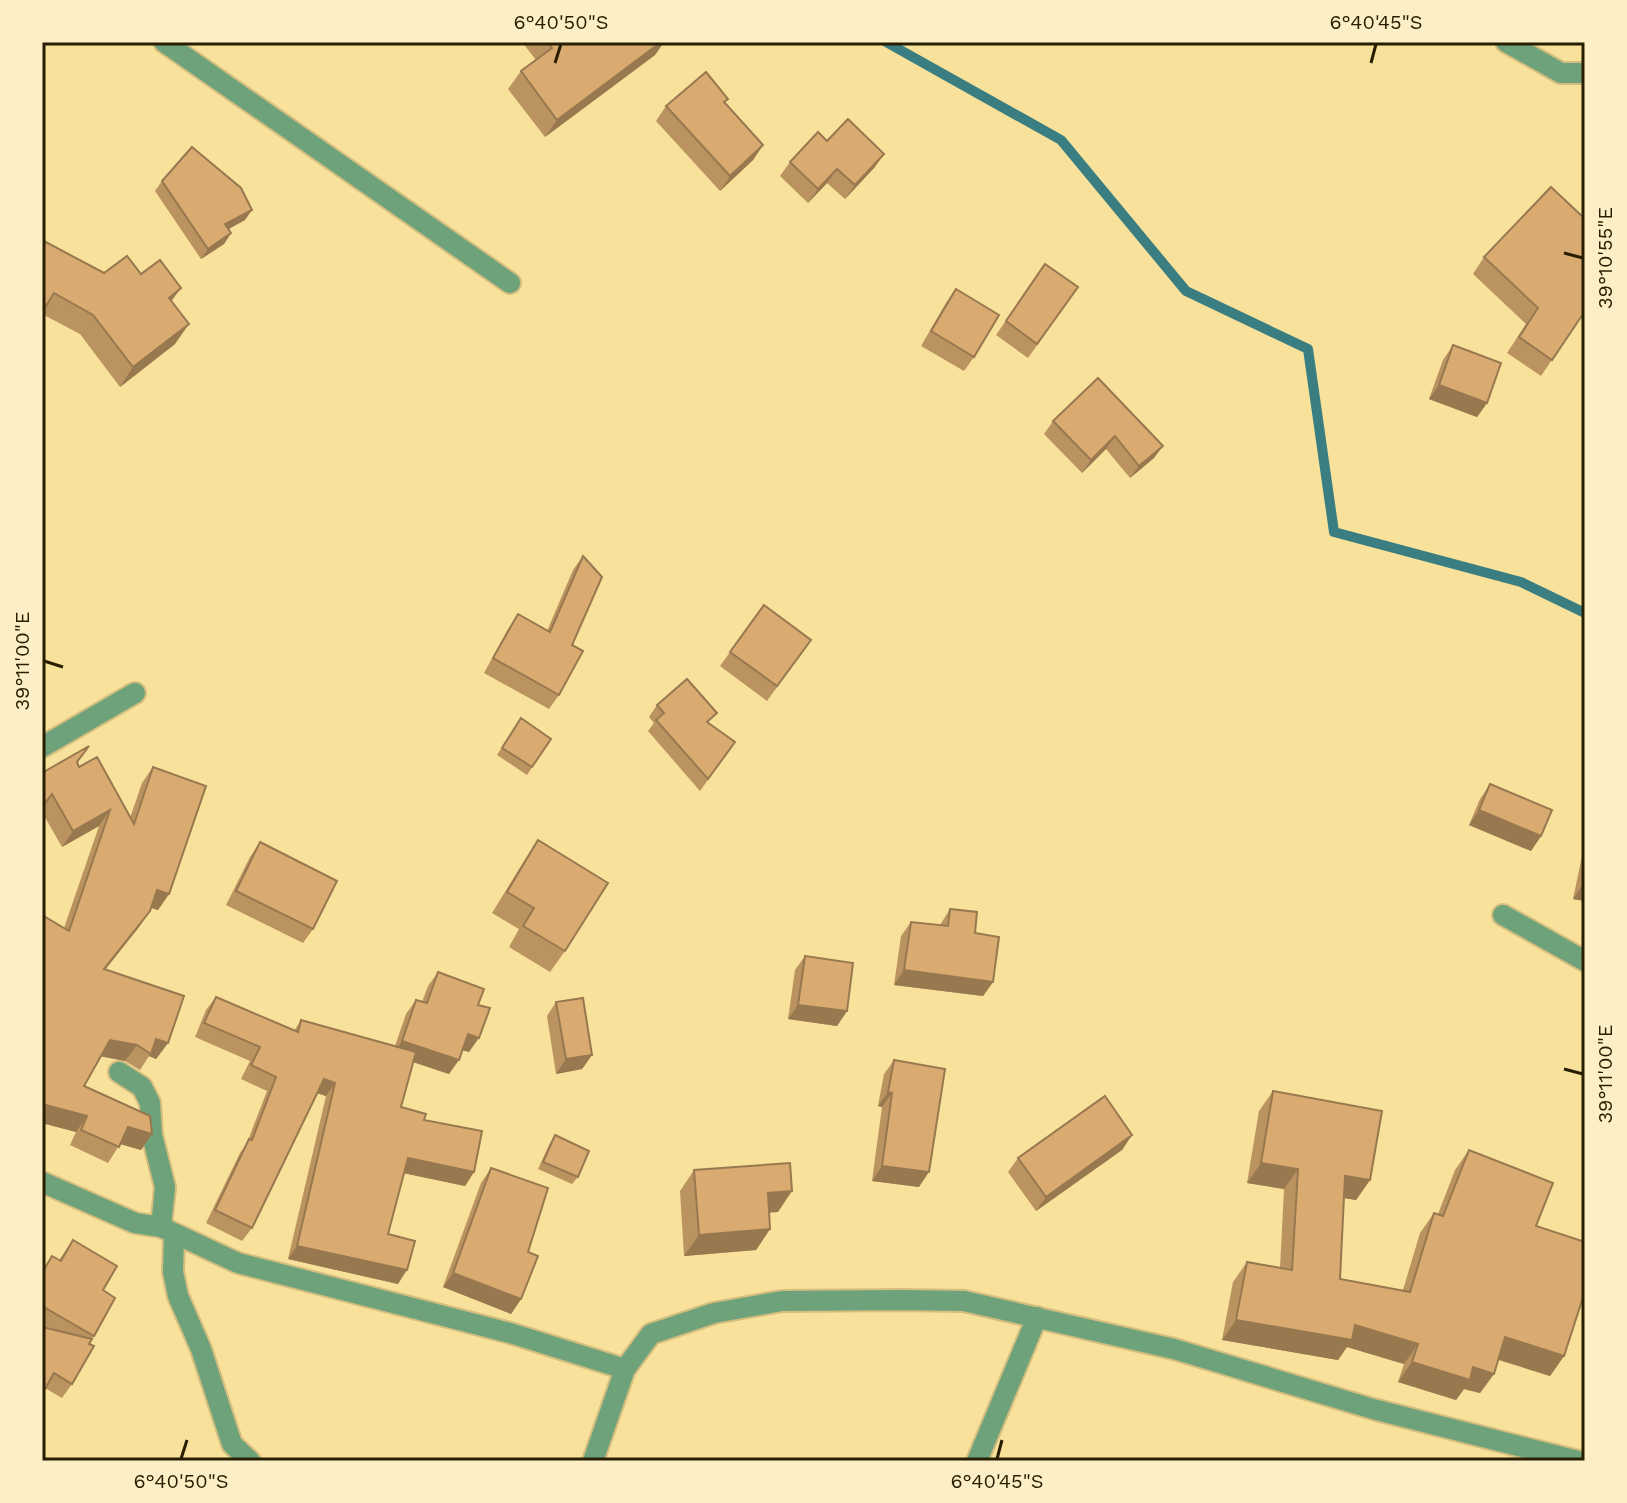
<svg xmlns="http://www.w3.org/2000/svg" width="1627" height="1503" font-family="'Work Sans',sans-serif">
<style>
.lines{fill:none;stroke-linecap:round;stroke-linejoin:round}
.stream{stroke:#3a7e81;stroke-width:10}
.minor-casing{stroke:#d3be7f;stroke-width:24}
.minor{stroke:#6da27b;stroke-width:20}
.wall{fill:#bb9361}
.shaded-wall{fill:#98784f}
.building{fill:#d9ab71;stroke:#98784f;stroke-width:2}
.ticks{fill:none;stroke:#281f02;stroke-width:3}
.neatline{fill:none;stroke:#281f02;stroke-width:3}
.ticks-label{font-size:20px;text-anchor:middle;fill:#281f02}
</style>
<rect width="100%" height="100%" fill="#f8e19a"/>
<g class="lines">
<!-- stream -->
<polyline class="stream" points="886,42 1061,140 1186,291 1308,349 1334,532 1521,582 1585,613"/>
<!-- minor casing -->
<g class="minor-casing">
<g id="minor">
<polyline points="164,42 510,283"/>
<polyline points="1506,42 1561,73 1585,73"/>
<polyline points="42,747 135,693"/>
<polyline points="1503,915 1585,961"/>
<polyline points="119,1072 142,1087 150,1103 152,1135 165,1187 161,1227"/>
<polyline points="42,1182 135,1223 161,1227 238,1263 510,1333 625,1369"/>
<polyline points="174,1235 173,1272 178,1296 201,1349 232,1444 250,1461"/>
<polyline points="593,1461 625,1369 651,1334 714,1313 782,1301 902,1300 964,1301 1174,1349 1373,1409 1578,1461"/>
<polyline points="977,1461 1037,1317"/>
</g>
</g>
<!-- minor -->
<use href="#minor" class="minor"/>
</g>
<!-- wall -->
<g class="wall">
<polygon points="522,42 664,42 655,55 545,137 508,89 521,71 536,60"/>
<polygon points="728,99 725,103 763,145 753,160 720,191 656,121 666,106"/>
<polygon points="827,141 884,154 874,168 845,199 827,183 808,203 780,176 790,162"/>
<polygon points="162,181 245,220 228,229 231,233 224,244 201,259 155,191"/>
<polygon points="42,240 104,273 141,274 172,301 175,344 120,387 80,334 42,314"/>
<polygon points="1484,257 1584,312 1541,376 1507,353 1526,324 1473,274"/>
<polygon points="1045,264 1078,287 1028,358 996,335"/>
<polygon points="956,289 974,357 964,371 921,346 946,303"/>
<polygon points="1453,345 1487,403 1477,417 1429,399 1443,360"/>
<polygon points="1098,378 1154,458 1130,478 1106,449 1082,473 1044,434 1053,421"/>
<polygon points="583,556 572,645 559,695 549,709 484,673 508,629 518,614 547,631 573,570"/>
<polygon points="764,605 811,640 767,701 720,666"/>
<polygon points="657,705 735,742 700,791 648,731 654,723 649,717"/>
<polygon points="521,718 551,739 527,775 497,755"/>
<polygon points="77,763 79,767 130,818 142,783 153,767 169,894 158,910 151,908 139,927 105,969 168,1043 156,1059 149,1056 140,1070 125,1061 101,1056 84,1086 152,1134 141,1150 120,1144 108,1163 70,1145 76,1132 42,1123 42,915 64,928 99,826 62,847 42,812 42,773"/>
<polygon points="1490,784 1541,836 1531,851 1469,825 1480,799"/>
<polygon points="538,840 565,951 550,972 509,947 519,929 492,913 524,861"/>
<polygon points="260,842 313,929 303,943 226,905 250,857"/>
<polygon points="1585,852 1585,901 1573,899 1582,856"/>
<polygon points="950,909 975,933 993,982 983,996 894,985 901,936 911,922 940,925"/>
<polygon points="805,956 847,1011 837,1026 788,1019 795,970"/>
<polygon points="438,972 478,1005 469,1052 463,1050 449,1074 413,1062 401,1107 424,1120 474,1172 465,1186 404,1173 388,1234 398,1284 288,1259 326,1096 317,1093 252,1228 242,1241 206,1223 240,1153 247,1143 267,1091 241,1079 250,1061 195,1037 206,1010 216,997 294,1031 301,1020 395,1046 406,1014 416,1000 422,1002 428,986"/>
<polygon points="556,1002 592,1055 582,1069 556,1074 547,1016"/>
<polygon points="894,1060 919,1187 872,1181 882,1107 878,1106 884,1074"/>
<polygon points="1273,1091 1370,1180 1356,1200 1344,1198 1340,1279 1403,1290 1420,1233 1434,1213 1438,1214 1455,1170 1469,1150 1536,1226 1564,1356 1550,1376 1498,1360 1494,1374 1480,1393 1464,1389 1456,1400 1398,1382 1404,1364 1347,1347 1338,1360 1222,1340 1233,1282 1247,1262 1280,1268 1284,1189 1247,1183 1259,1111"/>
<polygon points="555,1135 578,1177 572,1184 538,1169 550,1143"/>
<polygon points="1132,1135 1122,1150 1036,1211 1008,1172 1018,1158"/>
<polygon points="491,1168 528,1252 521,1299 511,1314 443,1287 481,1183"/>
<polygon points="694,1170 778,1212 769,1212 770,1229 756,1250 684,1256 680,1191"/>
<polygon points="73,1240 103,1290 115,1298 89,1344 72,1384 62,1398 45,1388 42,1393 42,1327 45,1328 42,1326 42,1270 52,1256 59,1260"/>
</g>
<!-- shaded-wall -->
<g class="shaded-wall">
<polygon points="661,42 664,42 655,55 545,137 557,120"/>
<polygon points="763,145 753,160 720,191 730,176"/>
<polygon points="884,154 874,168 845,199 855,185"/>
<polygon points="837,169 827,183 808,203 818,189"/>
<polygon points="252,210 245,220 218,235 225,224"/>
<polygon points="231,233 224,244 201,259 208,249"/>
<polygon points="181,288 167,307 169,298"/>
<polygon points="189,324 175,344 120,387 133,367"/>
<polygon points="1439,385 1487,403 1477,417 1429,399"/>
<polygon points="1115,436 1106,449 1082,473 1091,460"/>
<polygon points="1163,446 1154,458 1130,478 1139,466"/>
<polygon points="110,810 99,826 62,847 73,831"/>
<polygon points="1479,810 1541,836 1531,851 1469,825"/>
<polygon points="1583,884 1585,885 1585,901 1573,899"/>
<polygon points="157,890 169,894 158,910 146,906"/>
<polygon points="150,911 139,927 93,985 104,969"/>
<polygon points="904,970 993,982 983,996 894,985"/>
<polygon points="798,1005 847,1011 837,1026 788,1019"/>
<polygon points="468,1034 479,1038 469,1052 458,1049"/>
<polygon points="156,1039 168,1043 156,1059 149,1056"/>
<polygon points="110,1040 137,1045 125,1061 99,1056"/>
<polygon points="402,1041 459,1060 449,1074 392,1055"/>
<polygon points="592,1055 582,1069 556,1074 566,1059"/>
<polygon points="324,1079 335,1083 326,1096 314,1092"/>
<polygon points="888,1092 892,1093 882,1107 878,1106"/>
<polygon points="42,1104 87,1116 76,1132 42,1123"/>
<polygon points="128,1127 152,1134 141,1150 117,1143"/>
<polygon points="1132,1135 1122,1150 1036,1211 1046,1197"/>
<polygon points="408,1158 474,1172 465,1186 398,1172"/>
<polygon points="1261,1163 1298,1169 1284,1189 1247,1183"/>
<polygon points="882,1166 929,1172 919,1187 872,1181"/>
<polygon points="1345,1176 1370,1180 1356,1200 1331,1196"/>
<polygon points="792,1191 778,1212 753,1214 768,1193"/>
<polygon points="770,1229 756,1250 684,1256 699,1235"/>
<polygon points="297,1246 407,1270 398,1284 288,1259"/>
<polygon points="453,1273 521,1299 511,1314 443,1287"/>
<polygon points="1236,1320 1355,1325 1418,1344 1404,1364 1347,1347 1338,1360 1222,1340"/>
<polygon points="1505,1337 1564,1356 1550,1376 1491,1357"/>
<polygon points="1412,1362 1473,1367 1494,1374 1480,1393 1464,1389 1456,1400 1398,1382"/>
</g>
<!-- building -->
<g class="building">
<polygon points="548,42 661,42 557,120 521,71 552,48"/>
<polygon points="706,72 728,99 724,102 763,145 730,176 666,106"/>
<polygon points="848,119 884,154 855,185 837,169 818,189 790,162 818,132 827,141"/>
<polygon points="192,147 241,188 252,210 225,224 231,233 208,249 162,181"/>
<polygon points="1551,187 1585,219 1585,311 1552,360 1519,337 1538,308 1484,257"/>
<polygon points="42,240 104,273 127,256 141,274 160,260 181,288 169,298 189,324 133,367 93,315 54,293 42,312"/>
<polygon points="1045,264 1078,287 1037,344 1006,321"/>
<polygon points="956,289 999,315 974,357 931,331"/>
<polygon points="1453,345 1501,363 1487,403 1439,385"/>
<polygon points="1098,378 1163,446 1139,466 1115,436 1091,460 1053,421"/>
<polygon points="583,556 602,577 572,645 583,651 559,695 493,658 518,614 550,632"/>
<polygon points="764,605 811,640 777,686 730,652"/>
<polygon points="687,679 717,713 707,722 735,742 708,779 656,720 664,713 657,705"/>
<polygon points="521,718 551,739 532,767 502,748"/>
<polygon points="89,746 77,762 79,767 97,757 134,824 153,767 206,786 169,894 157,890 150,911 104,969 184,996 168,1043 156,1039 151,1054 137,1045 110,1040 84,1086 150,1116 152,1134 128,1127 119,1147 81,1130 87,1116 42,1104 42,915 69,931 110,810 73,831 52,794 42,807 42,773"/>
<polygon points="1490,784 1552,810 1541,836 1479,810"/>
<polygon points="538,840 608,883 565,951 523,926 534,908 507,892"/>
<polygon points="260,842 337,881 313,929 236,891"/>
<polygon points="950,909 977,912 975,933 999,937 993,982 904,970 911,922 948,926"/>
<polygon points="805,956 853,963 847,1011 798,1005"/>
<polygon points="438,972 484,989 478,1005 490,1008 479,1038 468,1034 459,1060 402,1041 416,1000 427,1003"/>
<polygon points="216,997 298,1032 301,1020 416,1052 401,1107 426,1114 424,1120 482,1131 474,1172 408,1158 388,1234 415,1241 407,1270 297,1246 335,1083 324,1079 252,1228 215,1210 249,1139 252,1140 276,1077 251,1065 260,1047 204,1023"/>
<polygon points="583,998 592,1055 566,1059 556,1002"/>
<polygon points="894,1060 945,1069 929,1172 882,1166 892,1093 888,1092"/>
<polygon points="1273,1091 1382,1111 1370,1180 1345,1176 1340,1279 1410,1292 1434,1213 1443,1216 1469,1150 1553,1183 1536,1226 1585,1242 1585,1291 1564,1356 1505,1337 1494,1374 1473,1367 1470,1380 1412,1362 1418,1344 1355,1325 1352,1340 1236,1320 1247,1262 1292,1270 1298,1169 1261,1163"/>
<polygon points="1105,1096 1132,1135 1046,1197 1018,1158"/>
<polygon points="555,1135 589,1151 578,1177 543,1162"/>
<polygon points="790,1163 792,1191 768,1193 770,1229 699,1235 694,1170"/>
<polygon points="491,1168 548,1188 528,1252 538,1256 521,1299 453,1273"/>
<polygon points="73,1240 117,1266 103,1290 115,1298 94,1336 42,1306 42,1273 52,1256 61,1261"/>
<polygon points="42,1327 92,1339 89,1344 94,1346 72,1384 54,1373 45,1389 42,1387"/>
</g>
<!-- ticks -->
<path class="ticks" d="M555 63 561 44M1371 63 1376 44M1564 253 1583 258M44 661 63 667M1564 1069 1583 1074M181 1459 187 1440M997 1459 1002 1440"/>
<!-- border -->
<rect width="1627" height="1503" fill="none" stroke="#fcefc6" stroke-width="88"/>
<rect x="44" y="44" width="1539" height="1415" class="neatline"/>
<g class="ticks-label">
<text x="561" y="29">6°40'50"S</text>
<text x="1376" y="29">6°40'45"S</text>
<text transform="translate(1605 258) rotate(-90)" y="7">39°10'55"E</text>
<text transform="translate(22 661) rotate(-90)" y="7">39°11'00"E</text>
<text transform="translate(1605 1074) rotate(-90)" y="7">39°11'00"E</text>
<text x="181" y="1488">6°40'50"S</text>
<text x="997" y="1488">6°40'45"S</text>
</g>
</svg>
